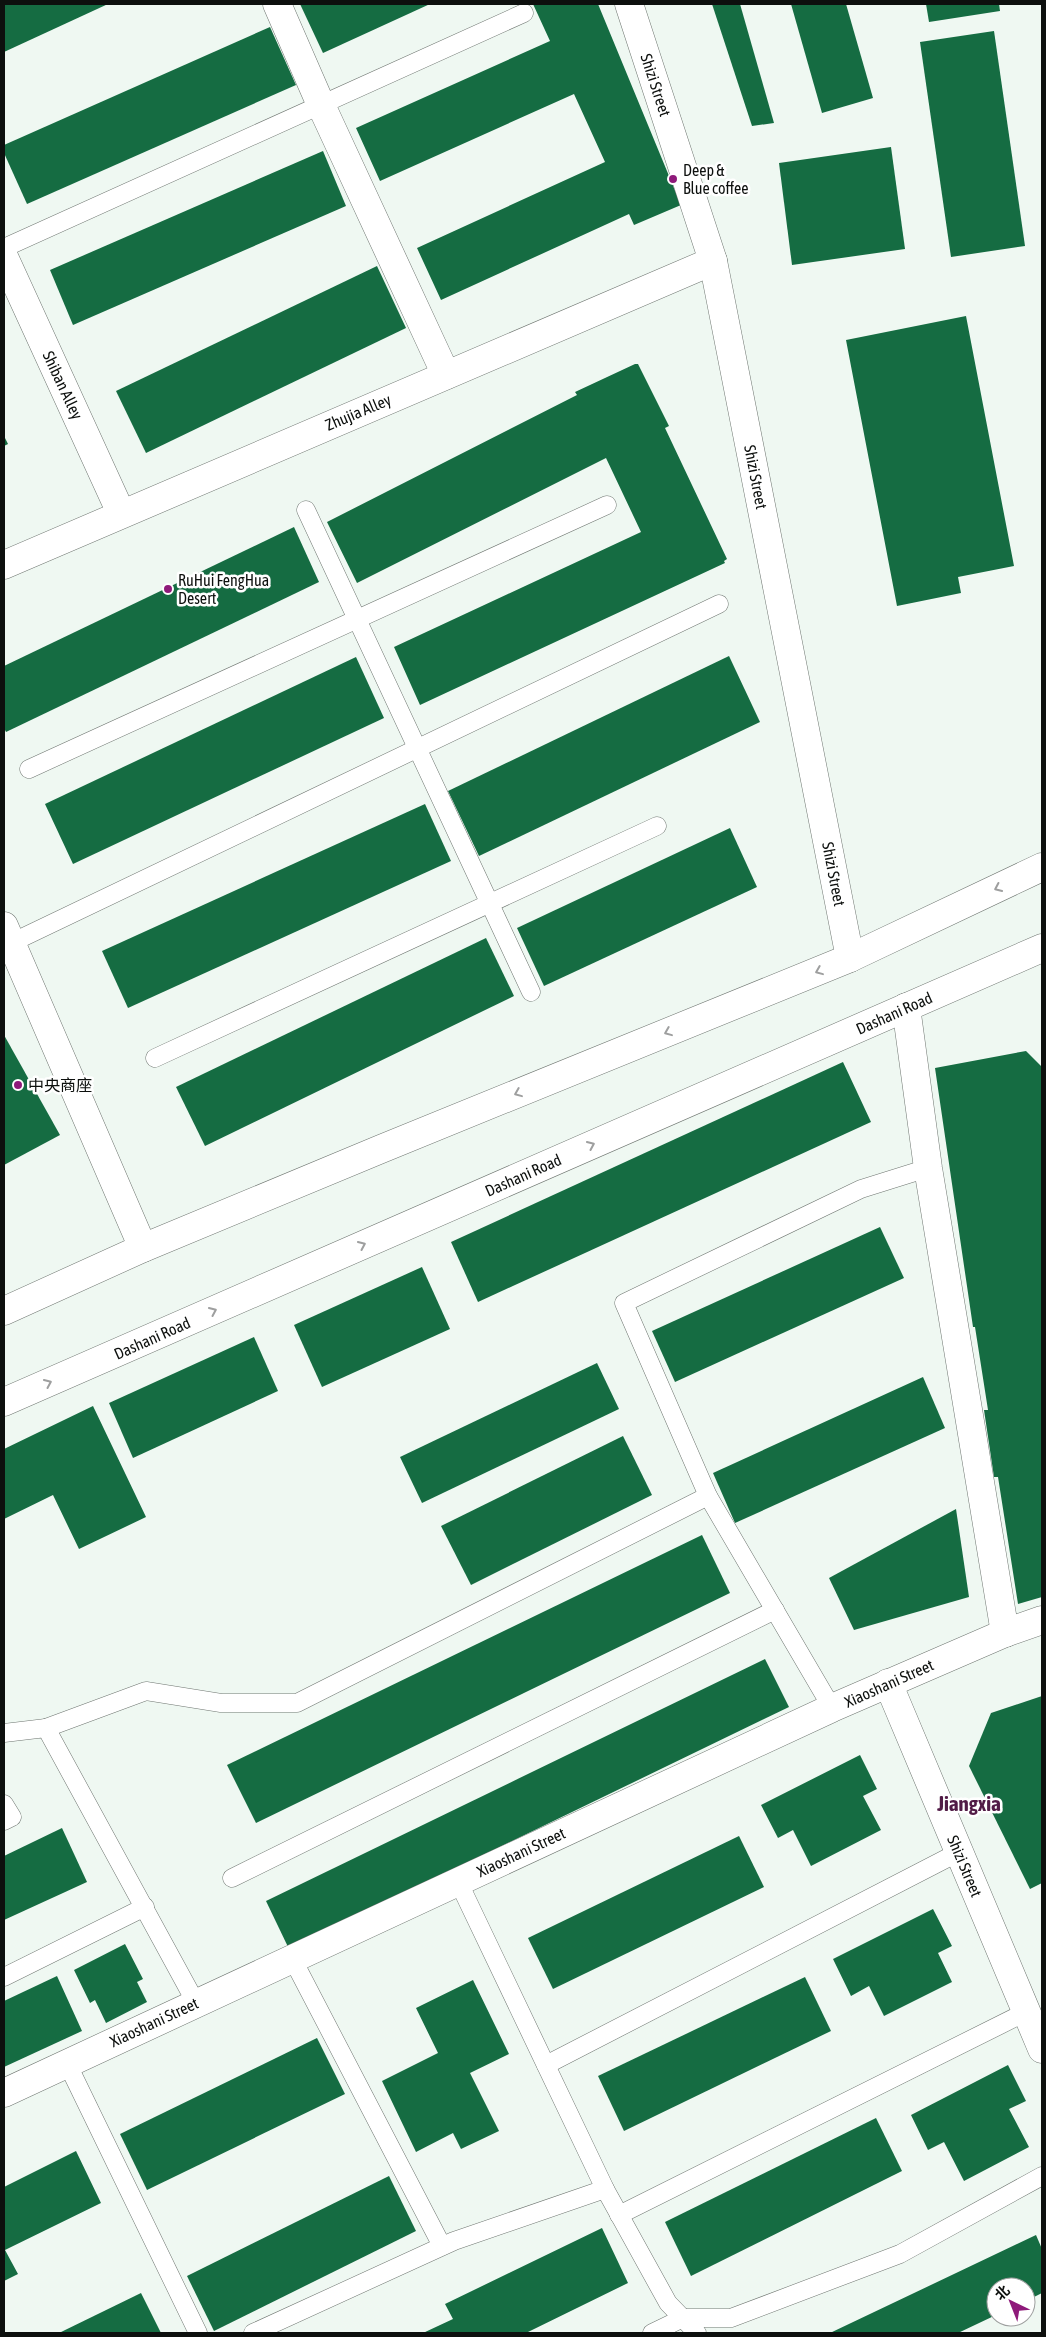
<svg xmlns="http://www.w3.org/2000/svg" width="1046" height="2337" font-family="'Asap Condensed','Noto Sans SC',sans-serif">
<style>
.building{fill:#156c42}
.lines{fill:none;stroke-linecap:round;stroke-linejoin:round}
.service-casing{stroke:#6f7671;stroke-width:19}
.minor-casing{stroke:#6f7671;stroke-width:29}
.tertiary-casing{stroke:#6f7671;stroke-width:29}
.secondary-casing{stroke:#6f7671;stroke-width:29}
.service{stroke:#fff;stroke-width:18}
.minor{stroke:#fff;stroke-width:28}
.tertiary{stroke:#fff;stroke-width:28}
.secondary{stroke:#fff;stroke-width:28}
.oneway{stroke:#9e9f9f}
.poi-dot{fill:#8e1a7a;stroke:#fff;stroke-width:2}
.labels{text-anchor:middle;dominant-baseline:central;stroke-width:5;stroke-linejoin:round;paint-order:stroke}
.street-label{font-size:16px;fill:#0d100e;stroke:#fff}
.poi-label{font-size:16px;fill:#0d100e;stroke:#fff;text-anchor:start}
.district-label{font-size:21px;font-weight:bold;fill:#511b46;stroke:#fff}
</style>
<rect width="100%" height="100%" fill="#eff8f2"/>
<!-- building -->
<g class="building">
<polygon points="4,4 108,4 4,52"/>
<polygon points="300,4 430,4 323,53"/>
<polygon points="533,4 598,4 681,205 634,225 629,214 441,300 417,248 605,162 574,94 380,181 356,128 550,41"/>
<polygon points="712,4 740,4 774,123 752,126"/>
<polygon points="791,4 846,4 873,98 822,113"/>
<polygon points="926,4 999,4 1000,11 929,22"/>
<polygon points="270,27 296,85 27,204 4,153 4,145"/>
<polygon points="994,31 1025,246 951,257 920,42"/>
<polygon points="891,147 905,249 792,265 779,163"/>
<polygon points="323,151 346,206 73,325 50,270"/>
<polygon points="377,266 406,328 146,453 116,391"/>
<polygon points="966,316 1014,566 958,577 961,593 897,606 846,340"/>
<polygon points="635,364 638,364 669,426 665,428 727,559 724,561 725,563 420,705 394,647 641,532 606,458 357,583 327,522 577,395 575,392"/>
<polygon points="4,436 8,444 4,446"/>
<polygon points="294,527 319,582 6,732 4,728 4,666"/>
<polygon points="729,656 760,722 479,856 448,791"/>
<polygon points="356,657 384,718 73,864 45,804"/>
<polygon points="425,804 451,861 128,1008 102,951"/>
<polygon points="730,828 757,887 544,986 517,928"/>
<polygon points="486,938 514,996 205,1146 176,1087"/>
<polygon points="4,1035 60,1135 4,1165"/>
<polygon points="1026,1051 1042,1067 1042,1597 1018,1604 998,1477 994,1477 984,1410 988,1410 975,1327 973,1327 935,1068"/>
<polygon points="843,1062 871,1122 478,1302 451,1242"/>
<polygon points="880,1227 904,1278 675,1382 652,1331"/>
<polygon points="422,1267 450,1329 322,1387 294,1325"/>
<polygon points="254,1337 278,1391 133,1458 109,1403"/>
<polygon points="597,1363 619,1409 422,1503 400,1457"/>
<polygon points="923,1377 945,1428 735,1523 713,1473"/>
<polygon points="93,1406 146,1517 79,1549 53,1495 4,1519 4,1449"/>
<polygon points="623,1436 652,1495 471,1585 441,1526"/>
<polygon points="956,1509 969,1597 854,1630 829,1578"/>
<polygon points="702,1535 730,1593 256,1823 227,1765"/>
<polygon points="765,1659 789,1707 289,1949 266,1901"/>
<polygon points="1042,1696 1042,1883 1030,1889 969,1766 991,1713"/>
<polygon points="860,1755 877,1789 863,1796 881,1830 811,1866 793,1830 778,1838 761,1805"/>
<polygon points="62,1828 87,1882 4,1920 4,1856"/>
<polygon points="739,1836 764,1887 553,1989 528,1938"/>
<polygon points="933,1909 952,1946 938,1953 952,1982 884,2016 869,1986 851,1996 833,1959"/>
<polygon points="125,1944 143,1979 137,1982 147,2002 106,2023 95,2000 90,2003 74,1970"/>
<polygon points="57,1976 82,2031 4,2067 4,2001"/>
<polygon points="805,1977 831,2031 624,2131 598,2076"/>
<polygon points="473,1980 509,2054 470,2073 499,2131 461,2149 453,2133 416,2152 382,2081 438,2053 416,2008"/>
<polygon points="317,2038 345,2094 147,2190 120,2134"/>
<polygon points="1008,2065 1026,2101 1009,2109 1029,2147 964,2181 944,2142 928,2150 911,2115"/>
<polygon points="876,2118 902,2171 691,2276 665,2222"/>
<polygon points="76,2151 101,2203 5,2250 18,2274 4,2281 4,2187"/>
<polygon points="389,2176 416,2231 214,2331 187,2276"/>
<polygon points="602,2228 628,2283 526,2333 423,2333 453,2319 445,2304"/>
<polygon points="1036,2235 1042,2249 1042,2293 1026,2301 1026,2287 996,2287 996,2315 958,2333 830,2333"/>
<polygon points="141,2293 161,2333 59,2333"/>
</g>
<g class="lines">
<!-- service casing -->
<g class="service-casing">
<g id="service">
<polyline points="4,248 524,13"/>
<polyline points="306,510 531,992"/>
<polyline points="29,769 607,505"/>
<polyline points="11,943 719,604"/>
<polyline points="155,1058 657,826"/>
<polyline points="832,1708 708,1496 624,1303 861,1189 928,1168"/>
<polyline points="46,1728 146,1691 221,1703 297,1703 708,1496"/>
<polyline points="4,1733 46,1728 196,2003"/>
<polyline points="4,1804 12,1817 4,1821"/>
<polyline points="232,1878 775,1610"/>
<polyline points="458,1881 605,2189 668,2303 697,2333"/>
<polyline points="292,1958 442,2246"/>
<polyline points="4,1977 145,1907"/>
<polyline points="67,2063 198,2333"/>
<polyline points="546,2065 959,1852"/>
<polyline points="619,2215 1026,2012"/>
<polyline points="253,2333 454,2241 605,2189"/>
<polyline points="652,2333 683,2318 731,2318 900,2254 1042,2176"/>
</g>
</g>
<!-- minor casing -->
<g class="minor-casing">
<g id="minor">
<polyline points="277,4 321,105 446,375"/>
<polyline points="629,4 713,261 850,958"/>
<polyline points="4,257 121,513"/>
<polyline points="4,926 143,1248"/>
<polyline points="906,1007 928,1168 1005,1633"/>
<polyline points="888,1683 1042,2049"/>
<polyline points="4,2093 832,1708 1005,1633 1042,1620"/>
</g>
</g>
<!-- tertiary casing -->
<g class="tertiary-casing">
<polyline id="tertiary" points="4,565 713,261"/>
</g>
<!-- secondary casing -->
<g class="secondary-casing">
<g id="secondary">
<polyline points="4,1311 143,1248 381,1149 850,958 1042,867"/>
<polyline points="4,1402 1042,948"/>
</g>
</g>
<!-- service -->
<use href="#service" class="service"/>
<!-- minor -->
<use href="#minor" class="minor"/>
<!-- tertiary -->
<use href="#tertiary" class="tertiary"/>
<!-- secondary -->
<use href="#secondary" class="secondary"/>
</g>
<!-- one-way arrows -->
<defs><path id="oneway-chevron" d="M-2-3.5L2.5 0L-2 3.5" fill="none" stroke-width="1.6" stroke-linecap="round" stroke-linejoin="round" transform="scale(1.25)"/></defs>
<g class="oneway">
<use href="#oneway-chevron" transform="translate(998 888) rotate(155)"/>
<use href="#oneway-chevron" transform="translate(819 971) rotate(158)"/>
<use href="#oneway-chevron" transform="translate(668 1032) rotate(158)"/>
<use href="#oneway-chevron" transform="translate(518 1093) rotate(158)"/>
<use href="#oneway-chevron" transform="translate(591 1145) rotate(-24)"/>
<use href="#oneway-chevron" transform="translate(362 1245) rotate(-24)"/>
<use href="#oneway-chevron" transform="translate(213 1311) rotate(-24)"/>
<use href="#oneway-chevron" transform="translate(48 1383) rotate(-24)"/>
</g>
<!-- markers -->
<g class="poi-dot">
<circle cx="673" cy="179" r="5"/>
<circle cx="168" cy="589" r="5"/>
<circle cx="18" cy="1085" r="5"/>
</g>
<g class="labels">
<!-- street labels -->
<g class="street-label">
<text transform="translate(656 85) rotate(72)">Shizi Street</text>
<text transform="translate(63 385) rotate(65)">Shiban Alley</text>
<text transform="translate(358 412) rotate(-23)">Zhujia Alley</text>
<text transform="translate(756 477) rotate(79)">Shizi Street</text>
<text transform="translate(834 874) rotate(79)">Shizi Street</text>
<text transform="translate(894 1013) rotate(-24)">Dashani Road</text>
<text transform="translate(523 1175) rotate(-24)">Dashani Road</text>
<text transform="translate(152 1338) rotate(-24)">Dashani Road</text>
<text transform="translate(889 1683) rotate(-24)">Xiaoshani Street</text>
<text transform="translate(521 1852) rotate(-25)">Xiaoshani Street</text>
<text transform="translate(965 1866) rotate(67)">Shizi Street</text>
<text transform="translate(154 2022) rotate(-25)">Xiaoshani Street</text>
</g>
<!-- poi labels -->
<g class="poi-label">
<text x="683" y="170">Deep &amp;<tspan x="683" dy="18">Blue coffee</tspan></text>
<text x="178" y="580">RuHui FengHua<tspan x="178" dy="18">Desert</tspan></text>
<text x="28" y="1085">中央商座</text>
</g>
<!-- district labels -->
<g class="district-label">
<text x="969" y="1803">Jiangxia</text>
</g>
</g>
<!-- border -->
<rect width="1046" height="2337" fill="none" stroke="#0d100e" stroke-width="10"/>
<!-- north arrow -->
<g transform="translate(1011 2302) rotate(317)"><circle r="24" fill="#ffffff" stroke="#9e9f9f"/>
<path d="M0-4L9 19L0 12L-9 19Z" fill="#8e1a7a"/>
<text y="-8" font-size="14" font-weight="bold" text-anchor="middle" fill="#0d100e">北</text>
</g>
</svg>
